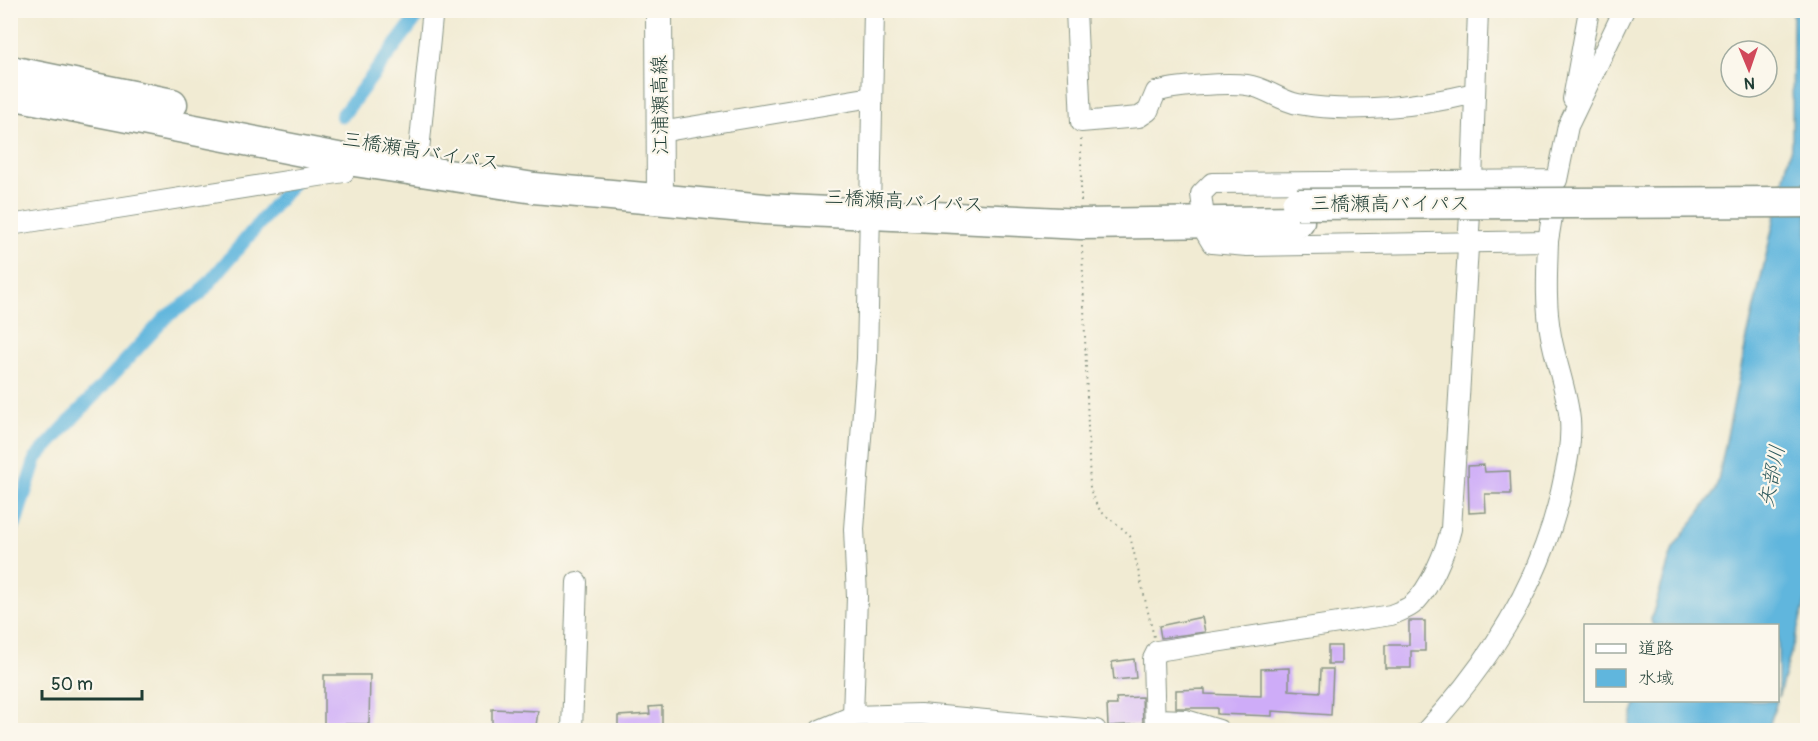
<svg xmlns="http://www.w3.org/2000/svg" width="1818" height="741" font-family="Pangolin,'Klee One',sans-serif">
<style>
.water{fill:#60b6dd;stroke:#407a88;stroke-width:1.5}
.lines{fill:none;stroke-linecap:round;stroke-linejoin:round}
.stream{stroke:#60b6dd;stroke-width:4}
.canal{stroke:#60b6dd;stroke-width:14}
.building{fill:#ceacf8}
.minor-casing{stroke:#889484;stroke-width:22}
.major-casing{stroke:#889484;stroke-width:28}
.highway-casing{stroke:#889484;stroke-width:33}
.path{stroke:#889484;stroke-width:2;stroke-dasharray:1.5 4.5;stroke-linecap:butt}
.minor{stroke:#fff;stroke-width:20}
.major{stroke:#fff;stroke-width:26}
.highway{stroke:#fff;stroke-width:30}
.highway-bridge-casing{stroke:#889484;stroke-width:33;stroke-linecap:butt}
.highway-bridge{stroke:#fff;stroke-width:30}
.labels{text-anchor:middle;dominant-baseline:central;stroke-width:4.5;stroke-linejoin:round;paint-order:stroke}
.street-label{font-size:20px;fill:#1f3d34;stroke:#fbf7ec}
.water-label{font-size:21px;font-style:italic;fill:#2f5b5e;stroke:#fbf7ec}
</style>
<rect width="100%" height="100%" fill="#fbf7ec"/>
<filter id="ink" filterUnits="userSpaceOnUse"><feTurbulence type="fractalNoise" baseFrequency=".0167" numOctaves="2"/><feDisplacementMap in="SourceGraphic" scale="12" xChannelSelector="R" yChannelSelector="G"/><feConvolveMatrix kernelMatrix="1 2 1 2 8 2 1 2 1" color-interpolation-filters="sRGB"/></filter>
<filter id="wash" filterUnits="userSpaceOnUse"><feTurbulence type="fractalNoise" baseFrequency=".008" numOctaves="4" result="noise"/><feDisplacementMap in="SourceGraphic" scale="24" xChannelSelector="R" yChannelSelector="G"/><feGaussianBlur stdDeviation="1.35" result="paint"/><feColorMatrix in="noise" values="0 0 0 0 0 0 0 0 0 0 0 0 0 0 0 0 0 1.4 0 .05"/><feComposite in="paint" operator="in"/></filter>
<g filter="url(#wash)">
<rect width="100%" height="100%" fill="#f1ebd3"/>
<!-- water -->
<g class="water">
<polygon points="1793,11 1807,11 1808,593 1778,698 1778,626 1652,625 1651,619 1673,548 1716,490 1747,338 1792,143"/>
<polygon points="1637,701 1637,700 1777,701 1768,730 1628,730"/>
</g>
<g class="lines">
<!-- stream -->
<polyline class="stream" points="10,526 15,524"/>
<!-- canal -->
<g class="canal">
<polyline points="342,116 422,10"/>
<polyline points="15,524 36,458 167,316 199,295 297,178"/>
</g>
</g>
<g id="blocks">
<!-- building -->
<g class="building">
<polygon points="1484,465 1485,472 1510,471 1511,494 1485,494 1486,512 1469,513 1468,466"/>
<polygon points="1202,617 1205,632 1161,638 1159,626"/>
<polygon points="1409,621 1425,621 1425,651 1411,651 1411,668 1385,668 1385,645 1409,645"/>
<rect x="1328" y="646" width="13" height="18"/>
<polygon points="1134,659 1136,678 1114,680 1112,662"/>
<polygon points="1289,668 1289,690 1320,692 1321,669 1333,669 1331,715 1272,711 1272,716 1217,714 1217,708 1176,708 1176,690 1205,689 1205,694 1261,696 1261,669"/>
<polygon points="324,675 370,675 369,724 324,724"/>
<polygon points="1142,697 1143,724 1108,726 1107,705 1117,705 1116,698"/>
<polygon points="662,706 662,730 618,730 618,716 650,714 649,707"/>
<polygon points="492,709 538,711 536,726 525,725 525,730 492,730"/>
</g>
</g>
</g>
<g filter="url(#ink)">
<use href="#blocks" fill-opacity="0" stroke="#889484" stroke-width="1.5"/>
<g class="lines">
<!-- minor casing -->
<g class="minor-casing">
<g id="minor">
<path d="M1076 10 1081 122 1139 117 1148 111 1156 92C1175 86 1227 82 1247 85 1265 87 1280 101 1298 104 1352 114 1422 106 1475 93"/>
<polyline points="1573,99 1589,10"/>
<polyline points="660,132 872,97"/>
<polyline points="413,171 419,151 432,18 435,10"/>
<polyline points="10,225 344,172 348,160"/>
<polyline points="1548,241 1556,192"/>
<polyline points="853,716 857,597 854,529 867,359 874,10"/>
<polyline points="1156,719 1186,720 1219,730"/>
<polyline points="572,730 577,582"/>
<polyline points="820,730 853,716 920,714 1096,730"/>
<path d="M1155 730 1153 659 1157 651 1391 615C1398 612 1407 609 1412 605 1430 590 1446 550 1451 529L1472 181 1478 10"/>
<path d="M1427 730C1490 662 1540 584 1561 492 1566 469 1572 444 1570 420 1567 391 1556 364 1551 336 1545 305 1547 273 1548 241L1247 246 1212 243 1206 233 1201 194 1212 183 1557 180 1568 126 1624 10"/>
</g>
</g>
<!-- major casing -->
<g class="major-casing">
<polyline id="major" points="659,10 660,199"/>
</g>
<!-- highway casing -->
<g class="highway-casing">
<g id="highway">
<polyline points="10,71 172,104"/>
<polyline points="10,94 348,160 534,188 765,209 1081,224 1299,221"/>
</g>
</g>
<!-- path -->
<g class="path">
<polyline points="1081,201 1081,138"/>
<path d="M1082 246 1090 488C1099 520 1110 514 1130 536L1154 637"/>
</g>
<!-- minor -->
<use href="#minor" class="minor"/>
<!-- major -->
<use href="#major" class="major"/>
<!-- highway -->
<use href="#highway" class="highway"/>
<!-- highway-bridge casing -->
<g class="highway-bridge-casing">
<polyline id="highway-bridge" points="1297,204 1808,202"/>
</g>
<!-- highway-bridge -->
<use href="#highway-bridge" class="highway-bridge"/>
</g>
</g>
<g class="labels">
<!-- street labels -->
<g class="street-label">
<text transform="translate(660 105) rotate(-91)">江浦瀬高線</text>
<text transform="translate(421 151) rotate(9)">三橋瀬高バイパス</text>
<text transform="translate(904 201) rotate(3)">三橋瀬高バイパス</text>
<text x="1390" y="203">三橋瀬高バイパス</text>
</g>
<!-- water labels -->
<g class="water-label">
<text transform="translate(1772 476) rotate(-79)">矢部川</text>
</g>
</g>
<!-- margin -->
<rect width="1818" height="741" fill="none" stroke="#fbf7ec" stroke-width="36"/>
<!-- legend -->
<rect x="1584" y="624" width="195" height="78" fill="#fbf7ec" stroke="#a3ada2" stroke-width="1.5"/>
<rect x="1596" y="644" width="30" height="9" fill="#ffffff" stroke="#a3ada2" stroke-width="1.5"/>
<text x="1638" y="654" font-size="18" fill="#1f3d34">道路</text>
<rect x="1596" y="669" width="30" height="18" fill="#60b6dd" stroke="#a3ada2" stroke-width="1.5"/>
<text x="1638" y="684" font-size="18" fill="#1f3d34">水域</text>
<!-- north arrow -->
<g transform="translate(1749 69) rotate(178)"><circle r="28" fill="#fbf7ec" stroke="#a3ada2" stroke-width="1.5"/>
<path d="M0-4.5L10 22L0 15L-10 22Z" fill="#d1495b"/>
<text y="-9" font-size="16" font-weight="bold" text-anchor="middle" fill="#1f3d34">N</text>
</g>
<!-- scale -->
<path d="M42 690v9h100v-9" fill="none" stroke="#1f3d34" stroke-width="3"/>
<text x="51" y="690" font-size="18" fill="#1f3d34" stroke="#fbf7ec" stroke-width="4.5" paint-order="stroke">50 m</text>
</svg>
